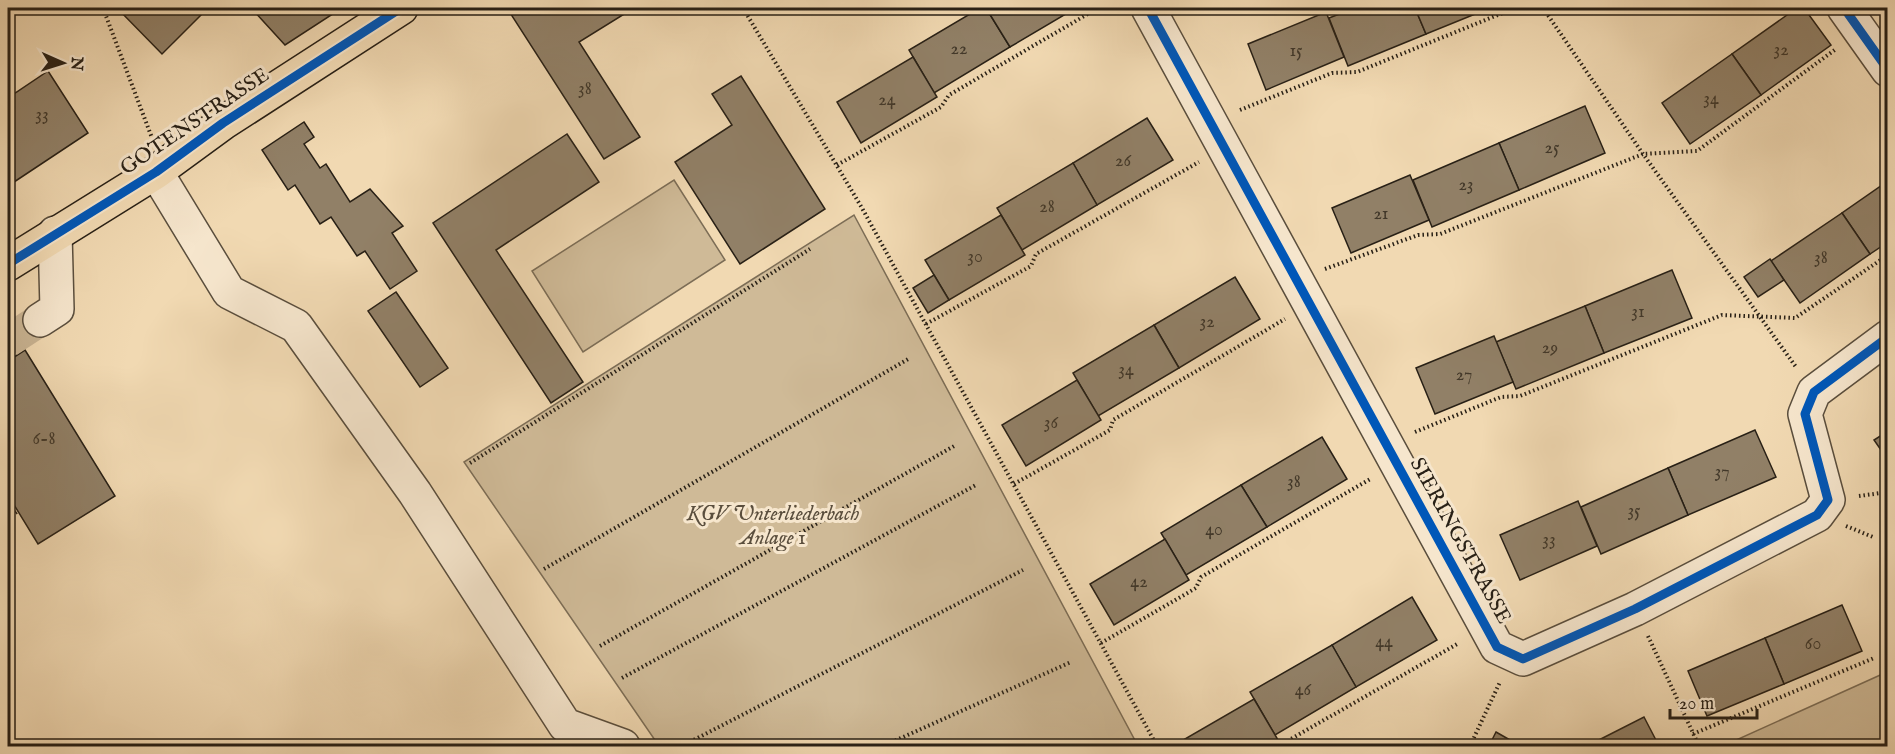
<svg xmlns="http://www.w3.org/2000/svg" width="1895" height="754" font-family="'IM FELL English',serif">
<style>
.green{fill:#cfba97;stroke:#7c6d56;stroke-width:1.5}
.building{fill:#918067;stroke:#282016;stroke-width:1.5}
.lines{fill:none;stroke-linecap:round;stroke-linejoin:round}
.minor-tunnel{stroke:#c9b493;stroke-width:33;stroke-dasharray:33 16;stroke-linecap:butt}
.minor-casing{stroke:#5a4e3d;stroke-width:36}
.major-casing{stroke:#282016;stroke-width:36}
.path{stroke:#282016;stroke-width:4;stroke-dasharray:1.5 3;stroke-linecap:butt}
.minor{stroke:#f6e6cd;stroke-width:33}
.major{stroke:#f1d9b2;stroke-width:33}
.cycleway-casing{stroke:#f6e6cd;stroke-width:13}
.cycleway{stroke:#0057b8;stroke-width:9}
.labels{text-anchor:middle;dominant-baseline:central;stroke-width:6;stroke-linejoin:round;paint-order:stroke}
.number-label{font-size:18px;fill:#42382a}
.street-label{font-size:21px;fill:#282016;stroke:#f6e6cd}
.park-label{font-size:21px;font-style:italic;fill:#5a4e3d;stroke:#f6e6cd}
</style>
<rect width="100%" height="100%" fill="#f1d9b2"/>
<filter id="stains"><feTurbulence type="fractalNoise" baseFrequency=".00333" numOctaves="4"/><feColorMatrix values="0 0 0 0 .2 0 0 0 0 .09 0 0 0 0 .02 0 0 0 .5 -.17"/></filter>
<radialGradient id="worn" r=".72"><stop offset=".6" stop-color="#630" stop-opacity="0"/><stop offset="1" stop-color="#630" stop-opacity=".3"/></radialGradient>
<!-- green -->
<g class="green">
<polygon points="674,180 725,260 583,352 532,271"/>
<polygon points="854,215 1138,746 659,746 464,462"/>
<polygon points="1887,672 1887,746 1723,746"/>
</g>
<!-- building -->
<g class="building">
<polygon points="117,8 208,8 162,54"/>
<polygon points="257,8 342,8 285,45 253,10"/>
<polygon points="507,8 634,8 579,42 640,137 604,159"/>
<polygon points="980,8 986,8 1010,47 934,93 909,50"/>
<polygon points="986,8 1076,8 1010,47"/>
<polygon points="1355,8 1415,8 1426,34 1348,66 1329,18"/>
<polygon points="1415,8 1490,8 1426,34"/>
<polygon points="1797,8 1804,8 1831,45 1761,95 1732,54"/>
<polygon points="1326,12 1344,57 1266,90 1248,44"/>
<polygon points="1732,54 1761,95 1690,144 1662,103"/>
<polygon points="913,57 937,97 861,143 837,102"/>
<polygon points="48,71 88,133 8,186 8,98"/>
<polygon points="741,76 825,209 740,264 675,162 732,125 712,94"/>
<polygon points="1585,106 1605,153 1519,190 1499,143"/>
<polygon points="1147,118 1173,160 1097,205 1073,163"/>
<polygon points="304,122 314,137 304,144 320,168 326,164 350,202 370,189 403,226 392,233 417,271 390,289 365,251 357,256 331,217 320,224 295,185 288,190 262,150"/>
<polygon points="567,134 599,182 496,250 583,382 551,403 433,223"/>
<polygon points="1499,143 1519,190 1432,227 1413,180"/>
<polygon points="1073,163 1097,205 1022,250 997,208"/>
<polygon points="1410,175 1429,220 1351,253 1332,208"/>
<polygon points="1888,181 1888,242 1870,254 1842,213"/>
<polygon points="1842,213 1870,254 1800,303 1771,261"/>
<polygon points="1001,215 1025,255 949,300 925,260"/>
<polygon points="1770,259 1784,280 1758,297 1744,277"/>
<polygon points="1672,270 1692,318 1604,353 1585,306"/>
<polygon points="934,275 949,300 928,313 913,288"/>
<polygon points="1235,277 1260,319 1179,368 1154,325"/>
<polygon points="396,292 448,368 420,387 368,311"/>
<polygon points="1585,306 1604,353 1516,389 1496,342"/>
<polygon points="1154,325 1179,368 1098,416 1073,373"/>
<polygon points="1494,336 1513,382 1435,414 1416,368"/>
<polygon points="25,350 115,496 38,544 8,495 8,361"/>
<polygon points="1077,380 1101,420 1026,466 1002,425"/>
<polygon points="1755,430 1776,477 1688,515 1668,468"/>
<polygon points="1888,431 1888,460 1874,440"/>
<polygon points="1322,437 1347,479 1267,527 1241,485"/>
<polygon points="1668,468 1688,515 1601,554 1581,507"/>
<polygon points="1241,485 1267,527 1186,575 1161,533"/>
<polygon points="1578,501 1597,546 1520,580 1500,535"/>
<polygon points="1165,539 1189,580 1114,625 1090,584"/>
<polygon points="1412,597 1437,640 1356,687 1332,645"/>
<polygon points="1842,605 1862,651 1784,684 1765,638"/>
<polygon points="1765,638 1784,684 1707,716 1688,671"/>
<polygon points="1332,645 1356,687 1275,735 1250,692"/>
<polygon points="1254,699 1278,740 1266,746 1180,746 1178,743"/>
<polygon points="1644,717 1659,746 1587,746"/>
<polygon points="1496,732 1517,744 1489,746"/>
</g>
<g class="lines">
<!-- minor-tunnel -->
<polyline class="minor-tunnel" points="8,341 40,320"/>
<!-- minor casing -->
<g class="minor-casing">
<g id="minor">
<polyline points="1148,8 1497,647 1523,659 1635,609 1817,515 1828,500 1805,414 1814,392 1888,337"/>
<polyline points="1844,8 1888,70"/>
<polyline points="156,172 229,292 296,326 415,493 565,725 623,746"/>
<polyline points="40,320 57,309 55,233"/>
</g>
</g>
<!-- major casing -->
<g class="major-casing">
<polyline id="major" points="8,264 156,172 223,123 401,8"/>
</g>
<!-- path -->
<g class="path">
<polyline points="103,8 152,138"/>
<polyline points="743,8 862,208 1157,746"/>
<polyline points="1543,8 1643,154 1796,367"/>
<polyline points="1240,110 1332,73 1357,72 1515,8"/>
<polyline points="837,165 941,107 949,95 1098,8"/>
<polyline points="1325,269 1418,235 1440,234 1643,154 1697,151 1836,49"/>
<polyline points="926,324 1031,266 1036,254 1199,162"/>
<polyline points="1415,432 1501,397 1520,396 1722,315 1795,318 1888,255"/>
<polyline points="470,463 810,249"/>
<polyline points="1014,484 1110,430 1113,420 1285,319"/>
<polyline points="1859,496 1888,492"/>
<polyline points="8,518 18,511"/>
<polyline points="1846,526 1873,537"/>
<polyline points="544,569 910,358"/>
<polyline points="1648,636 1699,746"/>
<polyline points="1101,643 1196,588 1201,577 1372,478"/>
<polyline points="600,646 956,445"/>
<polyline points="622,678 976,485"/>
<polyline points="1693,734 1874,658"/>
<polyline points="682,746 1023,570"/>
<polyline points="883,746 1071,662"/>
<polyline points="1287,746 1289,740 1459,643"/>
<polyline points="1470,746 1500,682"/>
</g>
<!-- minor -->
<use href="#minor" class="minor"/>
<!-- major -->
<use href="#major" class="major"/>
<!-- cycleway casing -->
<g class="cycleway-casing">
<g id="cycleway">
<polyline points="1148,8 1497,647 1523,659 1635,609 1817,515 1828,500 1805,414 1814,392 1888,337"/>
<polyline points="1844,8 1888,70"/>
<polyline points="8,264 156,172 223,123 401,8"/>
</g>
</g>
<!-- cycleway -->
<use href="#cycleway" class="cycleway"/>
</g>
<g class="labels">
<!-- number labels -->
<g class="number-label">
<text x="959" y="49">22</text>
<text x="1781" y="50">32</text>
<text x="1296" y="51">15</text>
<text x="585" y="89">38</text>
<text x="1711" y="99">34</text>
<text x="887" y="100">24</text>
<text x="42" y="115">33</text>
<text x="1552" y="148">25</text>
<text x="1123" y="161">26</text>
<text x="1466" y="185">23</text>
<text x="1047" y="207">28</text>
<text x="1381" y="214">21</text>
<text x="975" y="257">30</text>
<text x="1821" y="258">38</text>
<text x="1638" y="312">31</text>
<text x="1207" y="322">32</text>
<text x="1550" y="348">29</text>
<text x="1126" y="370">34</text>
<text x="1464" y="375">27</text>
<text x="1051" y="423">36</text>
<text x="44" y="439">6-8</text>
<text x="1722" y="472">37</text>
<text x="1294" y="482">38</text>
<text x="1634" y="511">35</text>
<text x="1214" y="530">40</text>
<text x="1549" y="540">33</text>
<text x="1139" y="582">42</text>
<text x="1384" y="642">44</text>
<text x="1813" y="644">60</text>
<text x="1303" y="690">46</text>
</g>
<!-- street labels -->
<g class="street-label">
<text transform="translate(195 122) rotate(-34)">GOTENSTRASSE</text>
<text transform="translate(1460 541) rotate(61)">SIERINGSTRASSE</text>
</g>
<!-- park labels -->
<g class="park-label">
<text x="773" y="514">KGV Unterliederbach<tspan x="773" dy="24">Anlage 1</tspan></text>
</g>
</g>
<!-- margin -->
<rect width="1895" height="754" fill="none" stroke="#f1d9b2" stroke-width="30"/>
<rect x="9" y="9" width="1877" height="736" fill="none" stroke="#282016" stroke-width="3"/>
<rect x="15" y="15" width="1865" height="724" fill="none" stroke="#282016" stroke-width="1.5"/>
<!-- north arrow -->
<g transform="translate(63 63) rotate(93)" stroke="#f6e6cd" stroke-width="4.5" paint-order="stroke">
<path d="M0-4.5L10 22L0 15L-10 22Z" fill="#282016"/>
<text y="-9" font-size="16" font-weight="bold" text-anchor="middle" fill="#282016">N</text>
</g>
<!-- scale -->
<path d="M1670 709v9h87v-9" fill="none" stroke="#282016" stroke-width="3"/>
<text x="1679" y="709" font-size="18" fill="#282016" stroke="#f6e6cd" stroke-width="4.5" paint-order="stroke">20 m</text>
<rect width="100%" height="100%" filter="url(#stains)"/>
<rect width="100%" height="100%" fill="url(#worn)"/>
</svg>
